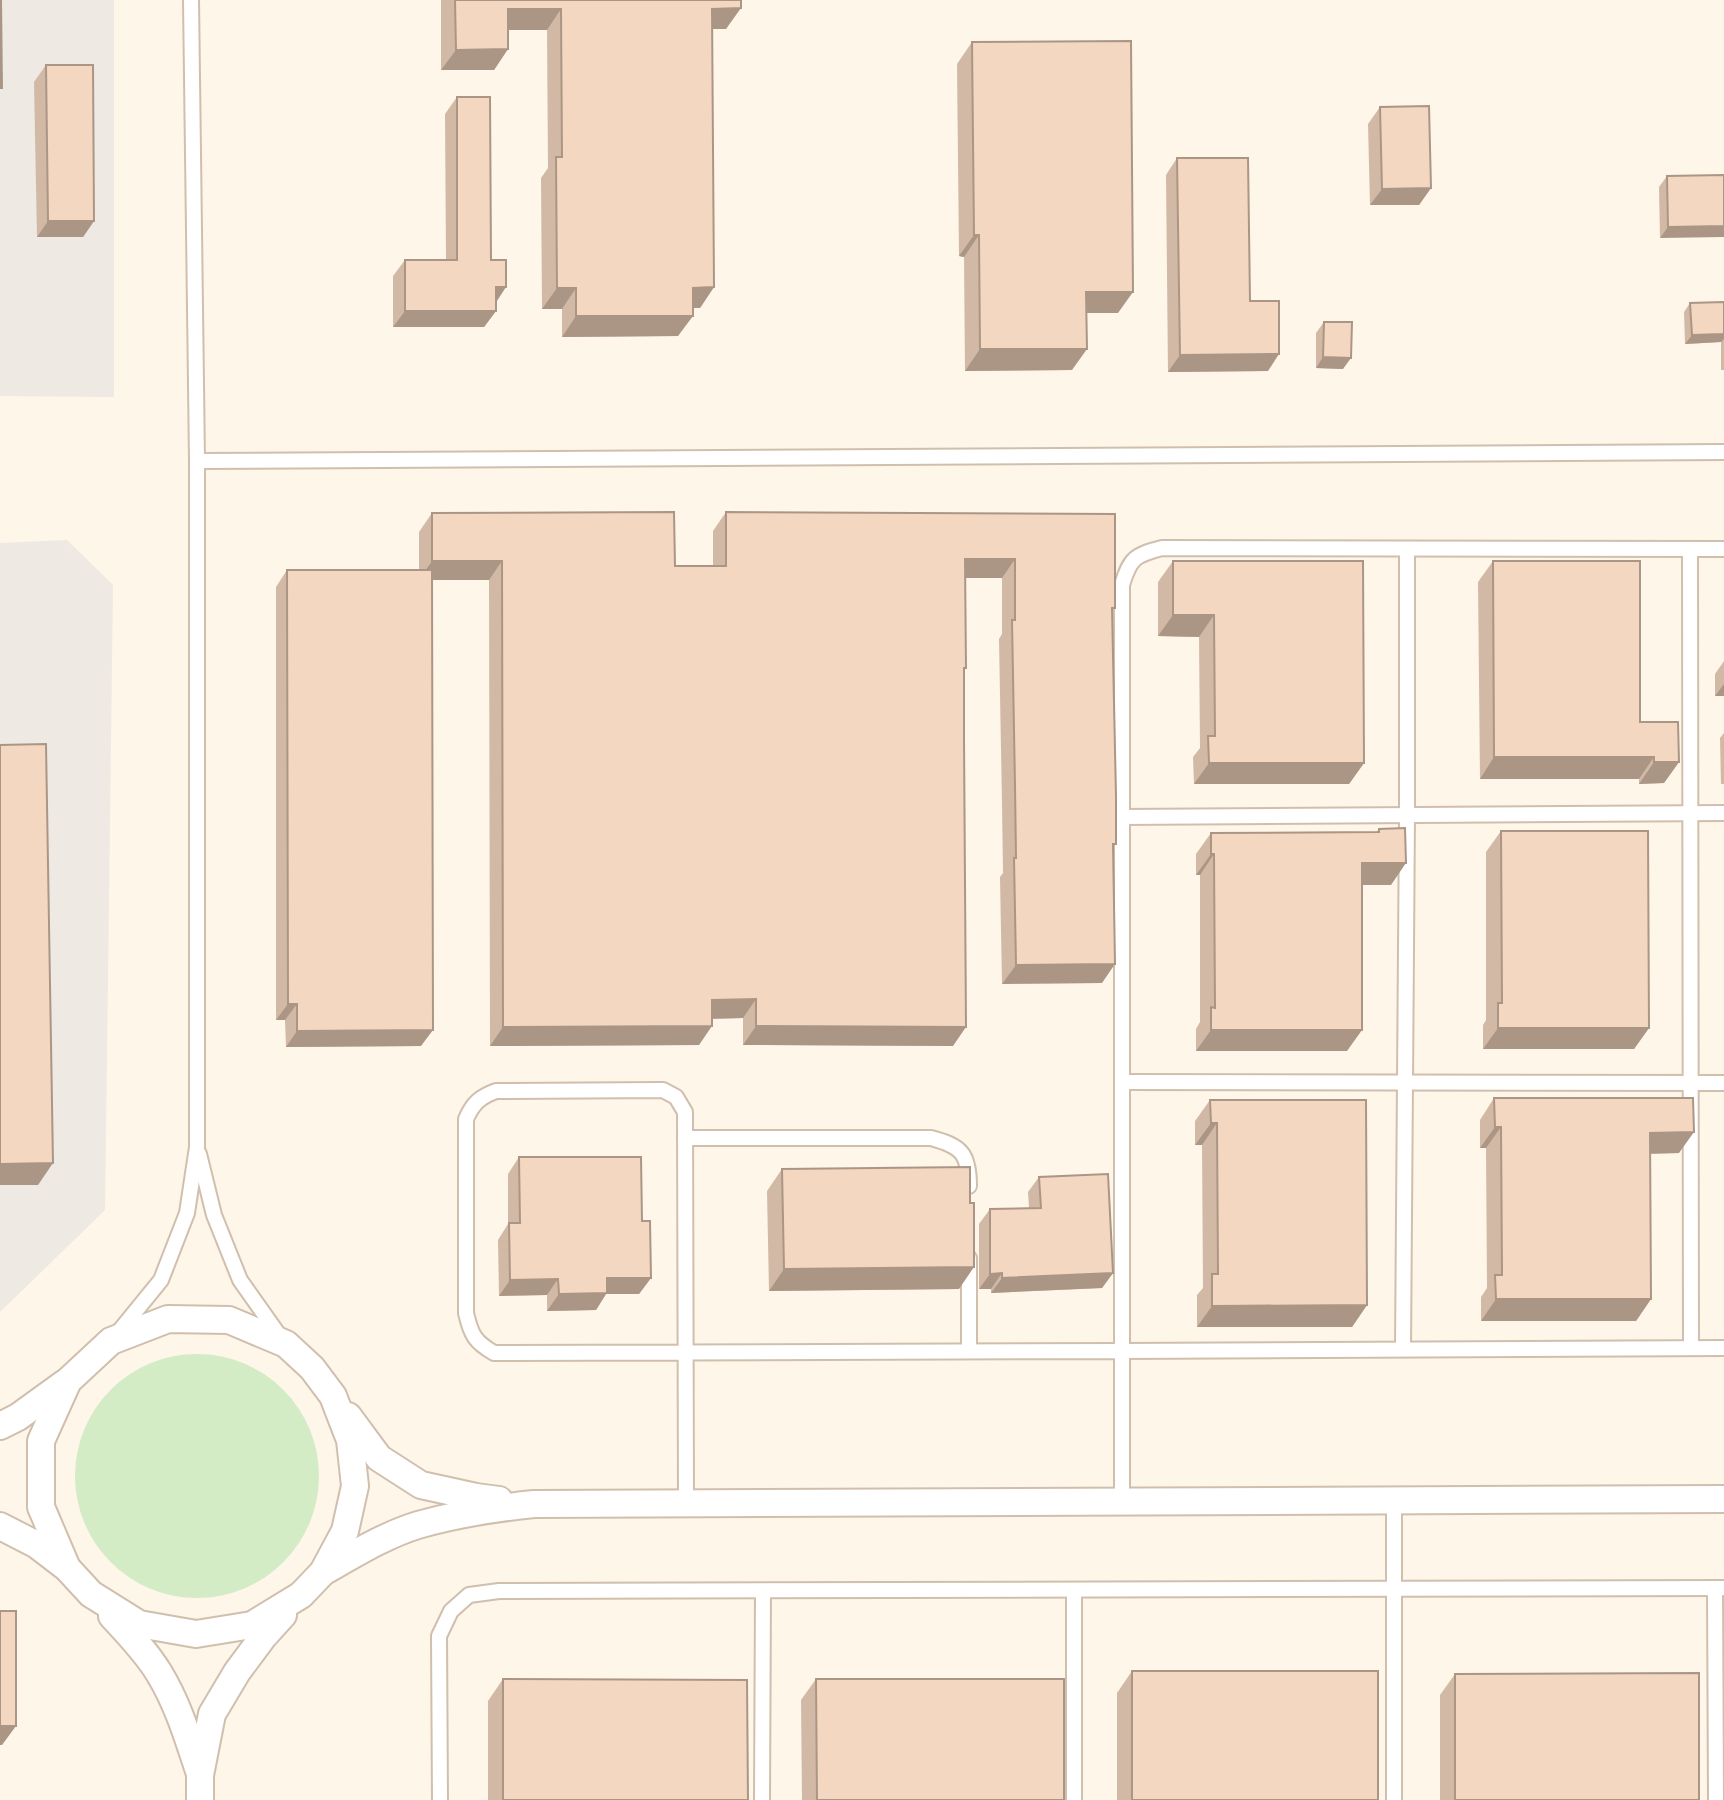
<svg xmlns="http://www.w3.org/2000/svg" width="1724" height="1800" font-family="'PT Sans Narrow',sans-serif">
<style>
.industrial{fill:#eee9e2}
.green{fill:#d4ecc6}
.lines{fill:none;stroke-linecap:round;stroke-linejoin:round}
.service-casing{stroke:#d1bfae;stroke-width:18}
.minor-casing{stroke:#d1bfae;stroke-width:30}
.service{stroke:#fff;stroke-width:14}
.minor{stroke:#fff;stroke-width:26}
.wall{fill:#d2b9a5}
.shaded-wall{fill:#ab9686}
.building{fill:#f4d7c0;stroke:#ab9686;stroke-width:2}
</style>
<rect width="100%" height="100%" fill="#fdf6e9"/>
<!-- industrial -->
<g class="industrial">
<polygon points="0,0 114,0 114,397 0,396"/>
<polygon points="67,540 113,585 105,1210 0,1312 0,543"/>
</g>
<!-- green -->
<circle class="green" cx="197" cy="1476" r="122"/>
<g class="lines">
<!-- service casing -->
<g class="service-casing">
<g id="service">
<polyline points="197,461 1724,452"/>
<polyline points="1690,549 1691,1348"/>
<path d="M1724 549 1162 548C1135 555 1130 558 1122 585V1351L1724 1348"/>
<polyline points="1121,817 1724,813"/>
<polyline points="1122,1082 1724,1083"/>
<path d="M685 1138H931C961 1146 969 1153 969 1186"/>
<polyline points="199,1154 214,1215 240,1280 281,1338"/>
<polyline points="117,1334 161,1280 187,1213 197,1147 197,461 191,0"/>
<polyline points="1403,1349 1407,815 1407,549"/>
<polyline points="969,1351 969,1258"/>
<path d="M686 1503 685 1112 676 1097 663 1090 496 1091C480 1097 473 1103 466 1119V1313C471 1335 475 1342 494 1353L1122 1351V1501"/>
<polyline points="1715,1588 1716,1800"/>
<polyline points="440,1800 439,1636 451,1611 469,1595 499,1591 1724,1588"/>
<polyline points="762,1800 763,1591"/>
<polyline points="1074,1800 1074,1590"/>
<polyline points="1394,1800 1394,1500"/>
</g>
</g>
<!-- minor casing -->
<g class="minor-casing">
<g id="minor">
<polyline points="348,1416 379,1458 421,1485 476,1497 499,1500"/>
<polyline points="0,1426 18,1417 65,1383"/>
<polyline points="0,1526 37,1545 67,1568 91,1594 139,1624 196,1634 252,1625 301,1595 323,1572 345,1531 355,1486 350,1440 333,1396 312,1368 286,1344 229,1320 168,1319 111,1341 68,1381 41,1441 41,1507 67,1568"/>
<path d="M323 1572C353 1555 385 1535 418 1525 456 1514 495 1508 534 1504L1724 1499"/>
<path d="M112 1616C128 1633 147 1653 159 1673 178 1704 188 1738 199 1771"/>
<polyline points="200,1800 200,1775 212,1714 237,1672 263,1637 283,1615"/>
</g>
</g>
<!-- service -->
<use href="#service" class="service"/>
<!-- minor -->
<use href="#minor" class="minor"/>
</g>
<!-- wall -->
<g class="wall">
<polygon points="441,0 741,0 726,29 712,29 714,287 700,308 693,308 678,336 562,337 562,309 542,309 541,178 548,168 547,30 508,30 508,49 494,70 441,70"/>
<polygon points="972,42 1118,313 1086,313 1072,370 965,371 964,257 959,256 957,64"/>
<polygon points="46,65 94,221 83,237 37,237 34,82"/>
<polygon points="457,97 491,260 496,311 484,327 393,327 393,276 405,260 446,260 445,114"/>
<polygon points="1380,107 1431,188 1419,205 1370,205 1368,124"/>
<polygon points="1177,158 1250,301 1268,371 1168,372 1166,175"/>
<polygon points="1724,175 1660,238 1659,187 1667,176"/>
<polygon points="1724,302 1724,370 1721,370 1721,342 1685,344 1684,312 1690,303"/>
<polygon points="1324,322 1343,369 1316,368 1316,333"/>
<polygon points="726,512 1115,514 1115,608 1112,612 1116,844 1113,848 1102,983 1002,984 1000,877 1003,873 1002,804 999,639 1002,634 1002,578 965,578 966,668 964,671 953,1046 743,1045 743,1018 712,1019 699,1045 490,1046 489,580 432,580 421,1046 286,1047 285,1020 276,1020 276,587 287,570 419,570 419,532 432,513 675,566 713,566 713,531"/>
<polygon points="1173,561 1364,763 1349,784 1194,784 1193,757 1200,748 1199,637 1158,636 1158,582"/>
<polygon points="1493,561 1679,762 1664,783 1639,784 1639,779 1480,779 1478,582"/>
<polygon points="1724,661 1724,696 1715,696 1715,674"/>
<polygon points="1724,733 1724,784 1721,784 1720,738"/>
<polygon points="1379,829 1391,885 1362,885 1347,1051 1196,1051 1196,1029 1200,1022 1200,875 1196,875 1196,854 1211,833 1376,832"/>
<polygon points="1501,831 1649,1028 1634,1049 1483,1049 1483,1025 1486,1020 1486,852"/>
<polygon points="1494,1098 1679,1153 1650,1154 1651,1299 1636,1321 1481,1321 1481,1297 1487,1288 1486,1148 1480,1148 1480,1120"/>
<polygon points="1210,1100 1367,1305 1352,1327 1197,1327 1197,1295 1203,1288 1202,1145 1195,1145 1195,1121"/>
<polygon points="519,1157 642,1221 651,1278 639,1294 606,1294 596,1310 547,1311 547,1295 499,1296 498,1240 508,1224 508,1174"/>
<polygon points="782,1169 970,1203 959,1289 769,1291 767,1191"/>
<polygon points="1039,1177 1113,1273 1102,1288 991,1293 991,1289 979,1289 979,1224 990,1209 1029,1208 1028,1192"/>
<polygon points="1132,1671 1378,1800 1117,1800 1117,1693"/>
<polygon points="1455,1674 1699,1800 1440,1800 1440,1695"/>
<polygon points="503,1679 748,1800 488,1800 488,1701"/>
<polygon points="816,1679 1064,1800 802,1800 801,1700"/>
</g>
<!-- shaded-wall -->
<g class="shaded-wall">
<polygon points="741,8 726,29 697,29 712,9"/>
<polygon points="508,9 561,9 547,30 493,30"/>
<polygon points="508,49 494,70 441,70 456,50"/>
<polygon points="1431,188 1419,205 1370,205 1382,189"/>
<polygon points="48,221 94,221 83,237 37,237"/>
<polygon points="1724,226 1724,237 1660,238 1668,227"/>
<polygon points="974,235 979,235 964,257 959,256"/>
<polygon points="496,287 506,287 495,304"/>
<polygon points="714,287 700,308 678,308 693,288"/>
<polygon points="557,288 576,288 562,309 542,309"/>
<polygon points="1086,292 1133,292 1118,313 1071,313"/>
<polygon points="405,311 496,311 484,327 393,327"/>
<polygon points="576,316 693,316 678,336 562,337"/>
<polygon points="1724,334 1724,339 1721,342 1685,344 1692,335"/>
<polygon points="980,349 1087,349 1072,370 965,371"/>
<polygon points="1279,354 1268,371 1168,372 1180,355"/>
<polygon points="1323,357 1351,358 1343,369 1316,368"/>
<polygon points="965,559 1015,559 1002,578 951,578"/>
<polygon points="432,561 502,561 489,580 419,580"/>
<polygon points="1173,615 1214,615 1199,637 1158,636"/>
<polygon points="1724,684 1724,696 1715,696"/>
<polygon points="1494,757 1654,757 1639,779 1480,779"/>
<polygon points="1654,762 1679,762 1664,783 1639,784"/>
<polygon points="1209,763 1364,763 1349,784 1194,784"/>
<polygon points="1211,854 1214,854 1200,875 1196,875"/>
<polygon points="1362,863 1406,863 1391,885 1347,885"/>
<polygon points="1115,964 1102,983 1002,984 1016,965"/>
<polygon points="756,999 743,1018 699,1019 712,1000"/>
<polygon points="288,1004 297,1004 285,1020 276,1020"/>
<polygon points="712,1026 699,1045 490,1046 503,1027"/>
<polygon points="756,1026 966,1027 953,1046 743,1045"/>
<polygon points="1498,1028 1649,1028 1634,1049 1483,1049"/>
<polygon points="433,1030 421,1046 286,1047 297,1031"/>
<polygon points="1211,1030 1362,1030 1347,1051 1196,1051"/>
<polygon points="1211,1123 1217,1123 1202,1145 1195,1145"/>
<polygon points="1495,1127 1501,1127 1486,1148 1480,1148"/>
<polygon points="1694,1132 1679,1153 1635,1154 1650,1133"/>
<polygon points="53,1163 38,1185 0,1185 0,1164"/>
<polygon points="974,1267 959,1289 769,1291 784,1269"/>
<polygon points="1002,1273 991,1289 979,1289 990,1274"/>
<polygon points="1113,1273 1102,1288 991,1293 1002,1278"/>
<polygon points="607,1278 651,1278 639,1294 606,1294 596,1310 547,1311 559,1294"/>
<polygon points="558,1279 547,1295 499,1296 510,1280"/>
<polygon points="1496,1299 1651,1299 1636,1321 1481,1321"/>
<polygon points="1367,1305 1352,1327 1197,1327 1212,1306"/>
<polygon points="0,1726 16,1726 2,1745 0,1745"/>
</g>
<!-- building -->
<g class="building">
<polygon points="0,0 1,0 2,88 0,88"/>
<polygon points="455,0 741,0 741,8 712,9 714,287 693,288 693,316 576,316 576,288 557,288 556,157 562,157 561,9 508,9 508,49 456,50"/>
<polygon points="1131,41 1133,292 1086,292 1087,349 980,349 979,235 974,235 972,42"/>
<polygon points="46,65 93,65 94,221 48,221"/>
<polygon points="457,97 490,97 491,260 506,260 506,287 496,287 496,311 405,311 405,260 457,260"/>
<polygon points="1429,106 1431,188 1382,189 1380,107"/>
<polygon points="1177,158 1248,158 1250,301 1279,301 1279,354 1180,355"/>
<polygon points="1724,175 1724,226 1668,227 1667,176"/>
<polygon points="1724,302 1724,334 1692,335 1690,303"/>
<polygon points="1324,322 1352,322 1351,358 1323,357"/>
<polygon points="674,512 675,566 726,566 726,512 1115,514 1115,608 1112,608 1116,796 1116,844 1113,844 1115,964 1016,965 1014,858 1016,858 1015,785 1012,620 1015,620 1015,559 965,559 966,668 964,668 964,739 966,1027 756,1026 756,999 712,1000 712,1026 503,1027 502,561 432,561 432,513"/>
<polygon points="1173,561 1363,561 1364,763 1209,763 1208,736 1215,736 1214,615 1173,615"/>
<polygon points="1493,561 1640,561 1640,722 1678,722 1679,762 1654,762 1654,757 1494,757"/>
<polygon points="287,570 432,570 433,1030 297,1031 297,1004 288,1004"/>
<polygon points="46,744 53,1163 0,1164 0,745"/>
<polygon points="1405,828 1406,863 1362,863 1362,1030 1211,1030 1211,1007 1215,1008 1214,854 1211,854 1211,833 1379,832 1379,829"/>
<polygon points="1501,831 1648,831 1649,1028 1498,1028 1498,1003 1502,1003"/>
<polygon points="1494,1098 1693,1098 1694,1132 1650,1133 1651,1299 1496,1299 1495,1275 1502,1275 1501,1127 1495,1127"/>
<polygon points="1210,1100 1366,1100 1367,1305 1212,1306 1212,1274 1218,1274 1217,1123 1211,1123"/>
<polygon points="519,1157 641,1157 642,1221 650,1221 651,1278 607,1278 607,1293 559,1294 558,1279 510,1280 509,1223 520,1223"/>
<polygon points="970,1167 970,1203 974,1203 974,1267 784,1269 782,1169"/>
<polygon points="1108,1174 1113,1273 1002,1278 1002,1273 990,1274 990,1209 1041,1208 1039,1177"/>
<rect x="0" y="1611" width="16" height="115"/>
<rect x="1132" y="1671" width="246" height="129"/>
<polygon points="1699,1673 1699,1800 1455,1800 1455,1674"/>
<polygon points="503,1679 747,1680 748,1800 503,1800"/>
<polygon points="816,1679 1064,1679 1064,1800 817,1800"/>
</g>
</svg>
